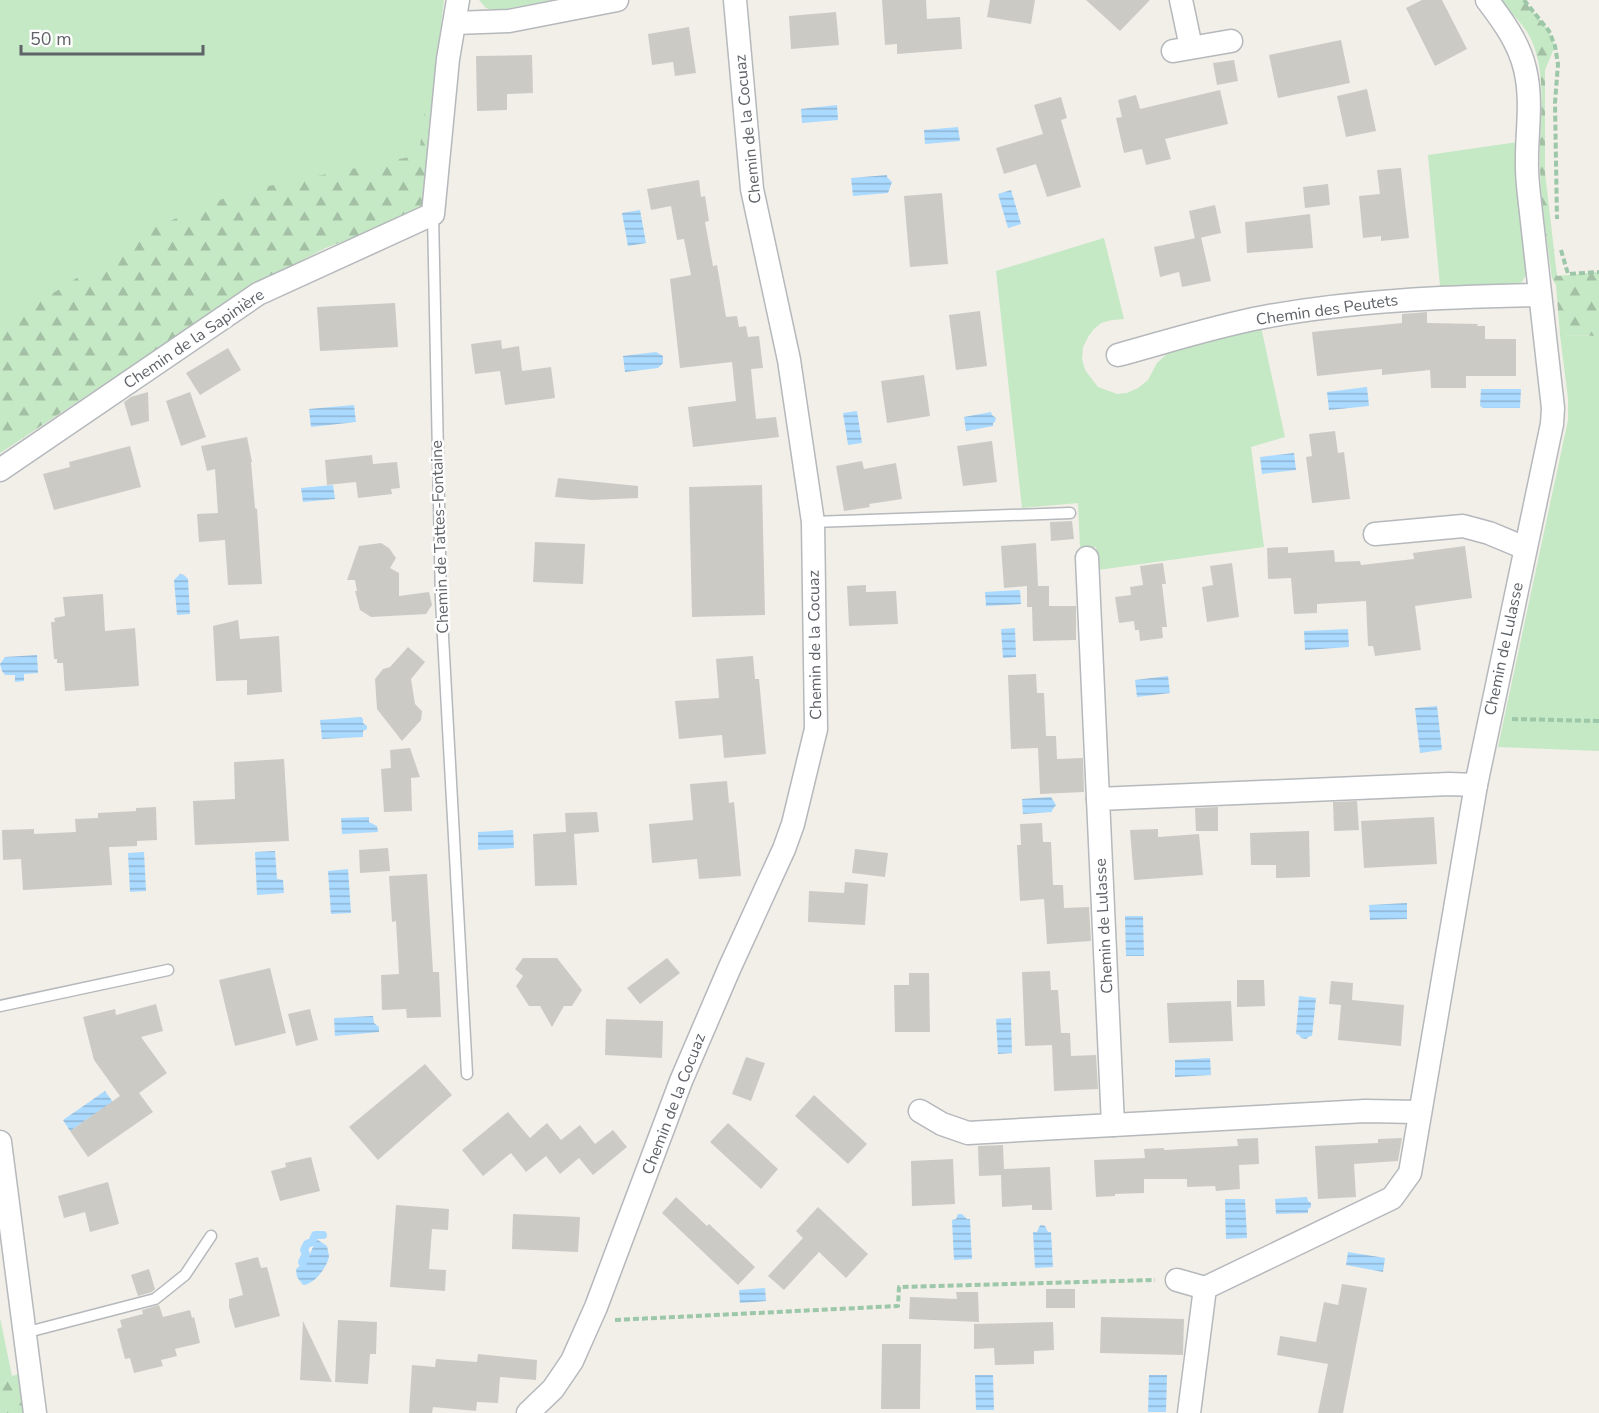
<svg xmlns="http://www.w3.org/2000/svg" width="1599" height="1413" font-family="'Nunito Sans',sans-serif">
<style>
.green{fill:#c5e8c5}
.forest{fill:url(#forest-firs)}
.water{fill:url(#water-rules)}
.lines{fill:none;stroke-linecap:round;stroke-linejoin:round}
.stream{stroke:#aadaff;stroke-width:8}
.building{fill:#cccac5}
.lane-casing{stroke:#b5b8bc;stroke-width:13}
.street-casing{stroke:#b5b8bc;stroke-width:25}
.path{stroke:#9cc7a9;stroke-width:4;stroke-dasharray:6 3;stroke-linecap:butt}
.lane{stroke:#fff;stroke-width:10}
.street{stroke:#fff;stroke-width:22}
.labels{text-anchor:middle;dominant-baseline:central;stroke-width:5;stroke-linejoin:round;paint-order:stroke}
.street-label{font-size:16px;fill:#5f6368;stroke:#fff}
</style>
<defs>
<pattern id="forest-firs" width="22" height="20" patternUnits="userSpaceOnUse" patternTransform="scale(1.5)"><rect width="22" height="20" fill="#c5e8c5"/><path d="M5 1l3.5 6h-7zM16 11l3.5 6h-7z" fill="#a3c0a4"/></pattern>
<pattern id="water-rules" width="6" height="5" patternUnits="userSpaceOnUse" patternTransform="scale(1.5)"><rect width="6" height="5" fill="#aadaff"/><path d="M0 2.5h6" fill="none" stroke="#8eb4d2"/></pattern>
</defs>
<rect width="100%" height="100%" fill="#f1efe8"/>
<!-- green -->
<g class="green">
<polygon points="0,0 444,0 432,106 426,210 325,248 247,289 0,453"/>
<polygon points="479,0 553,0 495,11 486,8"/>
<polygon points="1518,142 1516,176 1526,275 1520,285 1440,286 1428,155"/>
<polygon points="1104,238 1124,319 1112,320 1101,323 1093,330 1088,337 1083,347 1082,359 1085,370 1098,387 1117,394 1127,393 1138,388 1148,380 1157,363 1171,350 1261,327 1285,437 1251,447 1264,547 1098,570 1096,547 1080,547 1078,503 1022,508 996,271"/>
<polygon points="1560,335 1599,336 1599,751 1498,747 1568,420 1568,398"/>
<polygon points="0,1318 12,1376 0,1386"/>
</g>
<!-- forest -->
<g class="forest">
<path d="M1499 0H1524L1549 31 1555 46 1545 70V173L1557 276 1599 272V336L1560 335 1556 285 1552 278C1547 241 1541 205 1540 168 1538 127 1549 78 1531 39 1524 24 1510 12 1499 0Z"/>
<polygon points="432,106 426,210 325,248 247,289 0,453 0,335 19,315 158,226 239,192 419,155 425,107"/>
<polygon points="22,1373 28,1413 0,1413 0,1386 12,1376"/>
</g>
<!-- water -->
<g class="water">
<polygon points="837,105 838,120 802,123 801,109"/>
<polygon points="958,127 960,141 925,144 924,130"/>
<polygon points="887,175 887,177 892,182 888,193 853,196 851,178"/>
<polygon points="1011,190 1021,224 1008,228 998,194"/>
<polygon points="640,210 646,243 628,246 622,213"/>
<polygon points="656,352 663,356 663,363 658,368 625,372 623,356"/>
<polygon points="1367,387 1369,406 1329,410 1327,392"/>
<polygon points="1481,389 1521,389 1520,408 1483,408 1480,406"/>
<polygon points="354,405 356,422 311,427 309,409"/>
<polygon points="857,411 862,443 848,445 843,413"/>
<polygon points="991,412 992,415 996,418 995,422 993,423 993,426 966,431 964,417"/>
<polygon points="1294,453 1296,470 1262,474 1260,457"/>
<polygon points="333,485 335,499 303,502 301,488"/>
<polygon points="180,574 184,575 188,579 190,614 177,615 174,580"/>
<polygon points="1020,590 1021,604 986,606 985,592"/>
<polygon points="1015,628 1016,657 1003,658 1001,629"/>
<polygon points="1348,629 1349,647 1305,650 1304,631"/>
<polygon points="37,655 38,673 24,674 24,681 15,682 15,675 5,675 2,671 0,664 5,657"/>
<polygon points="1168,676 1170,693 1137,697 1135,680"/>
<polygon points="1437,706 1442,750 1420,753 1415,708"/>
<polygon points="361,717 363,719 363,723 367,726 367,729 363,731 363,737 322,739 320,720"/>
<polygon points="1051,797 1056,805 1052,810 1052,812 1023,814 1022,799"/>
<polygon points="369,817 369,822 377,826 378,832 342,834 341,818"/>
<polygon points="513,830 514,848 478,850 478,832"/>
<polygon points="275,851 277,879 283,880 284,893 257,895 255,852"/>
<polygon points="144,852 146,891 130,892 128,853"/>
<polygon points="348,869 351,913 331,914 328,871"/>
<polygon points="1407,903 1407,919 1370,920 1369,905"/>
<polygon points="1125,916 1143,916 1144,956 1126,956"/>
<polygon points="1299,996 1316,998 1312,1036 1310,1036 1306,1039 1301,1038 1299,1035 1296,1034"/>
<polygon points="373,1016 374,1023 379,1027 379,1032 335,1036 334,1018"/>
<polygon points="1011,1018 1012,1053 998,1054 996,1019"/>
<polygon points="1210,1058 1211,1075 1175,1077 1175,1060"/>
<polygon points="105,1091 115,1105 93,1115 70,1131 63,1120"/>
<polygon points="1307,1197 1308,1201 1311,1203 1311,1207 1308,1209 1308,1213 1276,1214 1275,1199"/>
<polygon points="1225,1199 1245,1199 1247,1238 1226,1239"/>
<polygon points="958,1214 962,1214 967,1219 970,1219 972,1259 954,1260 952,1220 956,1219"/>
<polygon points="1041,1225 1045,1226 1048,1232 1051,1232 1053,1267 1035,1268 1033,1232 1037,1232 1039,1227"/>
<path d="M318 1240 327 1246C327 1247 329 1255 329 1256 328 1266 314 1285 303 1285L297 1277 296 1269 308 1259 315 1242Z"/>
<polygon points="1348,1252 1385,1258 1383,1272 1346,1265"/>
<polygon points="765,1288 766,1301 740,1303 739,1290"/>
<polygon points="975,1375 993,1375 994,1410 976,1410"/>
<polygon points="1149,1375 1167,1375 1166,1412 1148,1412"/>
</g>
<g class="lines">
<!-- stream -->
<polyline class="stream" points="303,1264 302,1262 306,1254 304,1250 307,1244 312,1242 315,1235 323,1235"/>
</g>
<!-- building -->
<g class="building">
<polygon points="882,0 926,0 927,19 960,17 962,49 897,54 897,44 885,45"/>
<polygon points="990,0 1035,0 1031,24 987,17"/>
<polygon points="1086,0 1150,0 1120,31"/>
<polygon points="1422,0 1442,0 1467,49 1435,66 1406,8"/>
<polygon points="836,12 839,45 791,49 789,16"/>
<polygon points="689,27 696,73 675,76 673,62 652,65 648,34"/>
<polygon points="1341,40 1350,83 1278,98 1269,55"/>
<polygon points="532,55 533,93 507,94 507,110 477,111 476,56"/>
<polygon points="1234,60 1238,81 1217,85 1213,63"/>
<polygon points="1367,89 1376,131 1346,137 1337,96"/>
<polygon points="1220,90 1228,124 1165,139 1171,159 1146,165 1142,149 1124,153 1116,118 1122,117 1118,100 1136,95 1140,109"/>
<polygon points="1061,97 1067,118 1061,120 1081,187 1047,197 1036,164 1004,174 996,148 1043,134 1034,105"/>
<polygon points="1401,168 1409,238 1381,241 1381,236 1363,238 1359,196 1380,194 1377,170"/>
<polygon points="699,180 701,197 705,196 709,221 705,222 713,266 717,265 726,317 737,316 739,327 746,326 748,337 759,336 763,368 751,369 756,419 776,417 779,437 693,447 688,407 736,401 732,362 680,368 670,279 691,275 684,239 677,240 671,206 651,210 647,189"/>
<polygon points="1328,184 1330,205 1305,208 1303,187"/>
<polygon points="942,193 948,264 910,267 904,196"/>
<polygon points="1215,205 1221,233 1195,239 1189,211"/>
<polygon points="1310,214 1313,248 1247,253 1245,222"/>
<polygon points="1201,237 1211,281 1182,287 1179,272 1160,277 1154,247"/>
<polygon points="395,303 398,347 320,351 317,307"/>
<polygon points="980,311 987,366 956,370 949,315"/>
<polygon points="1427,312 1427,323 1478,324 1477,326 1485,326 1485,339 1516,339 1516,376 1466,376 1466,388 1431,388 1430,370 1382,375 1382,369 1317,376 1312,332 1402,323 1402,314"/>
<polygon points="501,340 502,349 519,346 522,371 551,367 555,398 505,405 500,371 475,374 471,344"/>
<polygon points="228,348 241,370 200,395 186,373"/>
<polygon points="924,375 930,416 887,423 881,381"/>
<polygon points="148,392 149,421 131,426 124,402 131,397"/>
<polygon points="190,392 206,437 181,446 166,401"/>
<polygon points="1335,431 1338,453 1344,452 1350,499 1312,503 1306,457 1312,456 1309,434"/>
<polygon points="247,437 252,462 251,462 255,508 257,509 262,584 228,585 225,540 199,542 197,514 218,513 215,469 207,471 201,446"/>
<polygon points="992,441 997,482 963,486 957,446"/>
<polygon points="130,446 141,487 54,510 43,474 70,467 69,462"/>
<polygon points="372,455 373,464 397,462 400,488 391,489 392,494 358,498 356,482 327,485 325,460"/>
<polygon points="862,461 864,469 896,463 902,499 869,504 870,507 844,511 836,466"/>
<polygon points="558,478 638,486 638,498 592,500 555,497"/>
<polygon points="762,485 765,615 692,617 689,487"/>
<polygon points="1072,521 1074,539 1051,541 1050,522"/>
<polygon points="535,542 585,544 583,584 533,582"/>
<polygon points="381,543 389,548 396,558 390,568 399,573 399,596 429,592 432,605 426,614 371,617 360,610 355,591 357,591 355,580 347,580 359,546"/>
<polygon points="1036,543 1038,586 1029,586 1049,586 1049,606 1076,606 1076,640 1033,641 1032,607 1027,607 1027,586 1004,588 1001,546"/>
<polygon points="1465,546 1472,598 1415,606 1421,650 1375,656 1373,646 1368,646 1366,601 1317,604 1317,613 1294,614 1291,578 1268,579 1267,548 1288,547 1288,553 1334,550 1335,562 1360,561 1361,565 1414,559 1413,553"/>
<polygon points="1163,563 1166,584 1162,584 1167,627 1162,627 1163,638 1140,641 1139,630 1135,630 1134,621 1119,623 1115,597 1131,595 1130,587 1143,585 1140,566"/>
<polygon points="1232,563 1239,617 1207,622 1202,587 1213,585 1210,566"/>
<polygon points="866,585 866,592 896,591 898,624 849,626 847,586"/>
<polygon points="103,594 105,631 135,628 139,686 65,691 63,663 57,663 57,659 54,659 51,622 55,622 54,618 65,616 63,597"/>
<polygon points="238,620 240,639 279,636 282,692 247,695 247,680 216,681 213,626"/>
<polygon points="408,647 425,662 411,679 415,704 422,711 421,720 402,741 377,709 375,679 383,669 390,667"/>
<polygon points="753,656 755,679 759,679 766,754 724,758 722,735 679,739 675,701 719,698 716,659"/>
<polygon points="1036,674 1037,693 1044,693 1046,736 1056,736 1057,759 1083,758 1084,792 1040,794 1038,748 1011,749 1008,675"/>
<polygon points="410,748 420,777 411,778 412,811 384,812 381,769 391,768 390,750"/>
<polygon points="284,759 289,841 195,845 193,801 235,799 234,762"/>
<polygon points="727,781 729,803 734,802 741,876 699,879 697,859 652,863 649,824 693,820 690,784"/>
<polygon points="1357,801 1359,830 1334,831 1333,802"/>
<polygon points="156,807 157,840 137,841 137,846 109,847 112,885 23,890 21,859 3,860 2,830 34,829 34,834 76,832 75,819 98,818 98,813 136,811 136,808"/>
<polygon points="1218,807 1218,831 1196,831 1195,808"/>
<polygon points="597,812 599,832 574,834 577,885 535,886 533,834 566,832 565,813"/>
<polygon points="1434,817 1437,864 1364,868 1361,821"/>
<polygon points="1042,823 1043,842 1051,842 1053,885 1063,885 1064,908 1089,907 1091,941 1047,944 1044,899 1020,901 1017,845 1021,845 1020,824"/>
<polygon points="1158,829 1158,837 1199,834 1203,875 1134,880 1130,830"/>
<polygon points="1309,831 1310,877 1276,878 1276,865 1251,865 1250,833"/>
<polygon points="388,848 390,871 360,873 359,850"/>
<polygon points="855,849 888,853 885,877 852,873"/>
<polygon points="427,874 433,972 439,972 441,1017 407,1018 406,1009 382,1010 381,975 399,974 396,921 392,922 389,876"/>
<polygon points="845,882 868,884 865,925 808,922 809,891 844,893"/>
<polygon points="523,958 557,958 582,990 572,1006 564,1006 552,1027 540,1006 529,1006 516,986 523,976 515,969"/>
<polygon points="667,958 680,973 640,1004 627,988"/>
<polygon points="270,968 286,1033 235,1046 219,980"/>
<polygon points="1050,971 1051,990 1058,990 1061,1033 1070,1033 1071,1056 1096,1055 1098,1089 1054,1091 1052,1045 1025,1046 1022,972"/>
<polygon points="909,973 929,973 930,1032 895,1032 894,985 909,985"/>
<polygon points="1237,980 1264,980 1265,1006 1237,1007"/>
<polygon points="1331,981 1353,983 1352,1000 1404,1005 1401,1046 1338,1040 1341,1005 1329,1004"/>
<polygon points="1231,1001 1233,1041 1169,1043 1167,1003"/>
<polygon points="156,1004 163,1031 141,1037 167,1073 139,1093 153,1112 88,1157 70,1131 120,1096 94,1060 83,1017 115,1009 116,1015"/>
<polygon points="310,1009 318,1040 296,1046 288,1014"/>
<polygon points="606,1019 663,1021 662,1058 605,1055"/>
<polygon points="746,1057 765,1063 751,1101 732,1094"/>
<polygon points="425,1064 452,1095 378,1160 349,1127"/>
<polygon points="814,1095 867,1144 848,1164 795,1116"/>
<polygon points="508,1112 530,1138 547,1123 561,1140 580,1125 595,1144 613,1130 627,1147 593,1175 579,1158 560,1174 546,1156 526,1172 511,1153 483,1176 462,1150"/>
<polygon points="728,1123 778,1169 761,1189 710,1142"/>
<polygon points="1258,1138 1259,1164 1239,1165 1240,1189 1216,1191 1215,1186 1187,1187 1187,1179 1144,1179 1144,1193 1115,1194 1115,1196 1096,1197 1094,1160 1145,1158 1144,1149 1164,1148 1164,1150 1238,1146 1237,1139"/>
<polygon points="1402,1138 1398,1161 1354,1164 1356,1197 1318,1199 1315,1146 1378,1143 1378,1139"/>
<polygon points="1003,1145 1004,1169 1050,1167 1052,1210 1032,1210 1032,1205 1002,1207 1001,1175 979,1176 978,1146"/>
<polygon points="311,1157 320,1191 280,1201 271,1171 286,1167 285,1163"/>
<polygon points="953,1159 955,1204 912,1206 911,1161"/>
<polygon points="108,1182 119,1224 90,1232 85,1212 64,1218 58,1196"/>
<polygon points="676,1197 707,1226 709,1224 755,1267 738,1285 662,1213"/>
<polygon points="396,1205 449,1209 448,1230 432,1229 429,1269 446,1270 445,1291 390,1287"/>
<polygon points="818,1207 868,1254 846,1278 819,1252 784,1290 768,1276 803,1238 796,1231"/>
<polygon points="513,1214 580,1217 578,1252 512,1249"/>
<polygon points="258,1257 261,1268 267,1267 280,1316 235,1328 229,1307 229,1299 243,1295 235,1263"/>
<polygon points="149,1269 155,1289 152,1292 138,1296 131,1275"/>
<polygon points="1342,1284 1367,1288 1343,1413 1318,1413 1328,1364 1277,1355 1280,1336 1316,1342 1324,1302 1338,1305"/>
<rect x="1046" y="1289" width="29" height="19"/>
<polygon points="956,1292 978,1292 979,1322 909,1319 910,1297 957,1299"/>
<polygon points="159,1305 163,1317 190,1310 192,1318 194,1317 200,1343 175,1349 177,1356 161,1360 163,1366 134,1373 130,1358 125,1359 117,1329 122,1327 120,1320 143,1314 142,1310"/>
<polygon points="1101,1317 1184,1319 1183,1355 1100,1353"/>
<polygon points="338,1320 377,1322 376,1354 370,1354 368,1384 335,1382"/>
<polygon points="303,1321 332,1382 300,1380"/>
<polygon points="1053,1322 1054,1350 1034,1351 1034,1364 995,1365 994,1348 974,1349 974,1324"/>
<polygon points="882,1344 921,1344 920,1409 881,1409"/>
<polygon points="478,1354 537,1360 536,1380 500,1377 498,1403 477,1402 476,1411 433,1407 432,1413 409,1413 412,1365 435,1367 436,1359 477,1362"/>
</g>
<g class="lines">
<!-- lane casing -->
<g class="lane-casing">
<g id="lane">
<polyline points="433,214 441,600 467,1074"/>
<polyline points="813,522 1070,513"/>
<polyline points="0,1006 168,970"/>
<polyline points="24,1333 155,1299 185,1275 211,1236"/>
</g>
</g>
<!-- street casing -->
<g class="street-casing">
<g id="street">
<polyline points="1181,0 1191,47"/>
<polyline points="455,23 509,21 617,0"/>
<polyline points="1173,51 1231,41"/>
<path d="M1118 355C1166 342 1215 326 1264 317 1355 300 1447 297 1540 295"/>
<polyline points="0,470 258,294 433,214 448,59 458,0"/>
<polyline points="1375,534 1463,526 1489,533 1525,548"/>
<polyline points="1087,558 1098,799"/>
<polyline points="920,1111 942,1124 968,1133 1113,1125"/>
<polyline points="1419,1112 1365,1111 1113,1125 1098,799 1449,784 1476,785"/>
<polyline points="0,1142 35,1413"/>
<polyline points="1177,1280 1205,1288"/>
<polyline points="528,1413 553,1389 572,1361 596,1307 681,1081 730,967 784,849 793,824 816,729 813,522 789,360 752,189 735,0"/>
<path d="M1189 1413 1205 1288 1392 1198 1410 1173 1476 785 1552 424 1553 408 1529 195C1528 186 1527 177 1527 167 1526 135 1533 102 1525 69 1519 43 1503 21 1487 0"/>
</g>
</g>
<!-- path -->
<g class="path">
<polyline points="1524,0 1549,31 1555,46 1558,64 1555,103 1557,219"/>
<polyline points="1561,250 1568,274 1599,272"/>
<polyline points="1512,719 1599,721"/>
<polyline points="615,1320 898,1306 899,1287 1155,1280"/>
</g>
<!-- lane -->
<use href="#lane" class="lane"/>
<!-- street -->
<use href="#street" class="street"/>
</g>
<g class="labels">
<!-- street labels -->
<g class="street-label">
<text transform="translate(748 129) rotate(-96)">Chemin de la Cocuaz</text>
<text transform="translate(1327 310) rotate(-8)">Chemin des Peutets</text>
<text transform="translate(194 339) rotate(-34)">Chemin de la Sapinière</text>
<text transform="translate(440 537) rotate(-92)">Chemin de Tattes-Fontaine</text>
<text transform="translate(815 645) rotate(-91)">Chemin de la Cocuaz</text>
<text transform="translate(1504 649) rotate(-78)">Chemin de Lulasse</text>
<text transform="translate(1104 926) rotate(-93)">Chemin de Lulasse</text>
<text transform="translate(674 1104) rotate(-69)">Chemin de la Cocuaz</text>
</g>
</g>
<!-- scale -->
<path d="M21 45v9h182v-9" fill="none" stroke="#5f6368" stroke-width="3"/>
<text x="30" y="45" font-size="18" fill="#5f6368" stroke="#ffffff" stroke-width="4.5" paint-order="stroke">50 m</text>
</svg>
